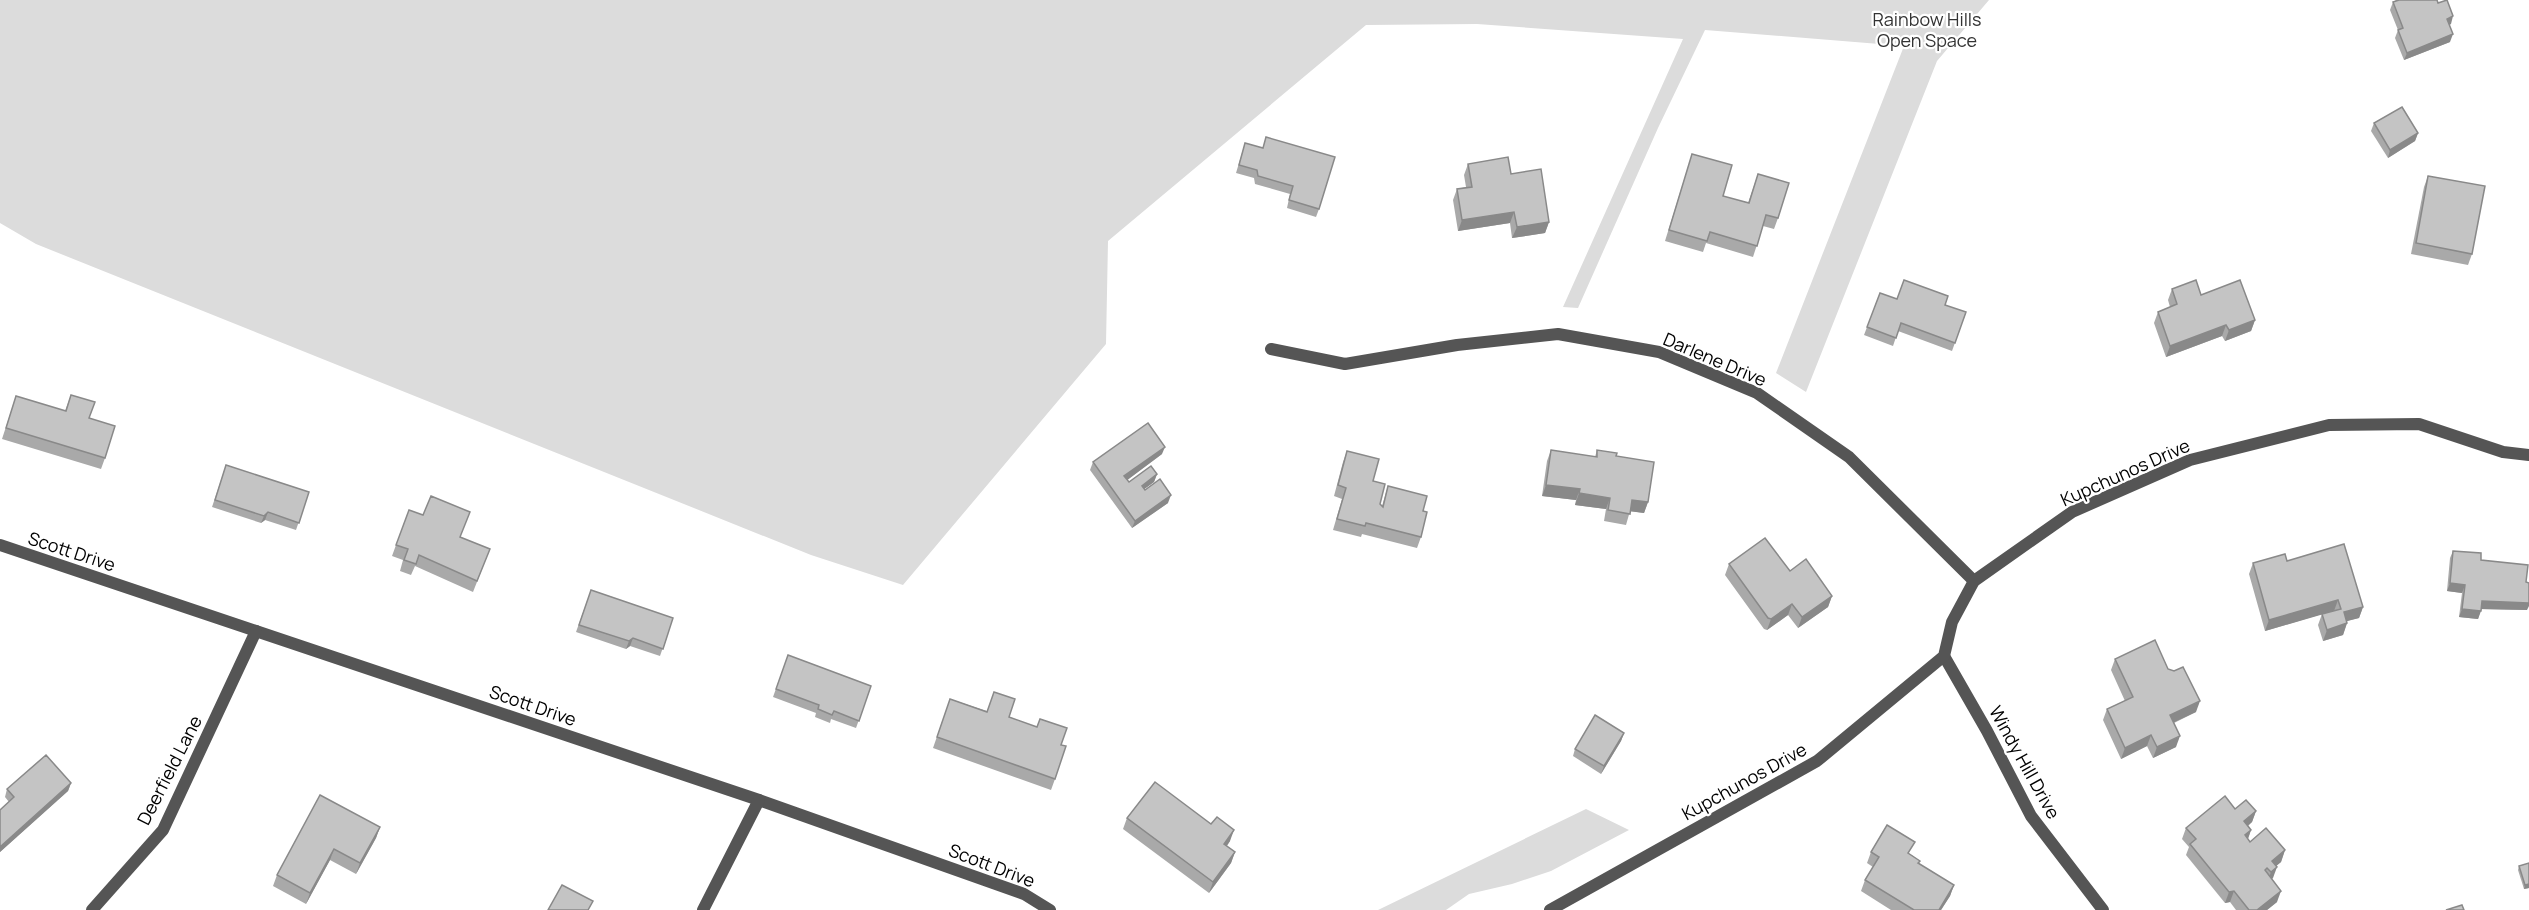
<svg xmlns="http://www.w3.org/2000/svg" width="2529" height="910" font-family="Manrope,sans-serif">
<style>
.green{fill:#dcdcdc}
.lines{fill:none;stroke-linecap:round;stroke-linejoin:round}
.street{stroke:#555;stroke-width:12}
.wall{fill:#a9a9a9}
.shaded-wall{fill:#898989}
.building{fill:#c4c4c4;stroke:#898989;stroke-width:1.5}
.labels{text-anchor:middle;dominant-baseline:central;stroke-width:4.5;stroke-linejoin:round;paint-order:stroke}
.park-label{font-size:18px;fill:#333;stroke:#fff}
.street-label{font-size:18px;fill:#000;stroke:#fff}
</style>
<rect width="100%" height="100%" fill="#fff"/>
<!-- green -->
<g class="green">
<polygon points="0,0 1989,0 1937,61 1806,392 1776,373 1904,46 1705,30 1658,128 1578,308 1563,307 1683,39 1477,24 1366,25 1108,241 1106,344 903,585 811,555 36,244 0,223"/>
<polygon points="1586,809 1629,830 1551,871 1512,884 1469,894 1446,910 1378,910"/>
</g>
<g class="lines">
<!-- street -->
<g class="street">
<polyline points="1271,349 1345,364 1457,345 1558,334 1659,352 1757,393 1849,457 1974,581"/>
<polyline points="0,545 759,800 1024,894 1050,910"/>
<polyline points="1944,656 1987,731 2031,816 2103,910"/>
<polyline points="92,910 163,830 256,631"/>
<polyline points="703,910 759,800"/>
<polyline points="1550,910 1817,761 1944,656 1952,622 1974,581 2072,512 2190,460 2329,425 2419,424 2503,452 2529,455"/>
</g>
</g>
<!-- wall -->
<g class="wall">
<polygon points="2395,0 2437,0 2451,24 2449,25 2450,42 2404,60 2395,38 2398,30 2390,10 2393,2 2396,1"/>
<polygon points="2374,123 2418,133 2415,141 2388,158 2371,131"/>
<polygon points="1245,143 1319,209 1316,217 1287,208 1290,194 1255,184 1254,178 1236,173"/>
<polygon points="1692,154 1723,196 1748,203 1758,174 1778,218 1774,229 1763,226 1753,257 1706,243 1703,252 1665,241"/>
<polygon points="1468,164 1511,174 1549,222 1545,233 1512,238 1510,223 1458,231 1453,200 1457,189 1466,187 1464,175"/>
<polygon points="2428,176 2472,254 2468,265 2411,254 2424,187"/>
<polygon points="2172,289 2201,295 2255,320 2251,331 2225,341 2222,336 2166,357 2154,323 2158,312 2170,307 2168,300"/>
<polygon points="1880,293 1897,299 1966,312 1952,351 1898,331 1893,346 1864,335"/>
<polygon points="71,395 89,418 105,458 101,469 2,439 16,396 65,411"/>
<polygon points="1551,450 1595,457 1597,450 1616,456 1648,502 1644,513 1630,511 1626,525 1604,521 1606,509 1575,505 1576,500 1542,496 1547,461"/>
<polygon points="1347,451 1373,481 1380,504 1382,506 1388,486 1423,511 1421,537 1417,548 1362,534 1361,537 1333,530 1342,499 1334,496 1343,462"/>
<polygon points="1162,454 1127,480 1129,482 1157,474 1154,482 1144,489 1168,503 1132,528 1090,470 1093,462"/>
<polygon points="226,465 309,492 296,530 265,520 261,523 212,507"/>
<polygon points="460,537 490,549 473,592 415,566 411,575 400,571 403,560 392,556 396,545"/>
<polygon points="2453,551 2481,560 2526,582 2527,610 2481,609 2478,619 2459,617 2462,593 2447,591 2450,558"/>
<polygon points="2287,561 2363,607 2359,618 2346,621 2347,623 2343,635 2323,641 2318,625 2322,614 2265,631 2249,574 2253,563"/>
<polygon points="1729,564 1790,571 1832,596 1828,607 1798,628 1788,615 1767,630 1764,629 1725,575"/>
<polygon points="591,590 673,618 660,656 630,646 626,649 576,632"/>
<polygon points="788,655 871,686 856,728 831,719 830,723 815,717 816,713 773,697"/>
<polygon points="2115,659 2168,669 2196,712 2174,723 2176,747 2153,758 2147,746 2121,759 2103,720 2107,709 2125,701 2111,670"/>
<polygon points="950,699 987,711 1009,717 1061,745 1055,779 1051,790 933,748"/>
<polygon points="1624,733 1621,741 1601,774 1573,756 1575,749"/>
<polygon points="71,783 68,791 0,852 0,810 9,802 5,797 7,789"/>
<polygon points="2235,809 2256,811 2252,822 2248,826 2251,830 2248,839 2250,842 2285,850 2281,862 2276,866 2272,879 2277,902 2267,910 2236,910 2230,902 2225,903 2186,855 2189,847 2182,839 2186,828"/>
<polygon points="1127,818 1230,841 1227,846 1235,852 1231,863 1209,893 1123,829"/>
<polygon points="380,827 376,838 356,874 330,860 306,904 273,886 277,875"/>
<polygon points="1871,852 1910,854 1920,861 1919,864 1954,885 1950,896 1941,910 1891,910 1861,891 1865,880 1873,867 1867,863"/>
<polygon points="2529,863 2529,888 2524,889 2518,870 2519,866"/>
</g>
<!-- shaded-wall -->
<g class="shaded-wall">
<polygon points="2453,16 2451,24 2444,27 2447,19"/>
<polygon points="2453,34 2450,42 2404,60 2407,53"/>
<polygon points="2418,133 2415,141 2388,158 2390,150"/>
<polygon points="1514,212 1510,223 1458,231 1462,220"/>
<polygon points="1549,222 1545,233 1512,238 1517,227"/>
<polygon points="2255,320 2251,331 2225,341 2229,330"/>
<polygon points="2226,325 2222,336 2166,357 2170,346"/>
<polygon points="1165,447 1162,454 1122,484 1124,476"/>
<polygon points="1157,474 1154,482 1139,493 1142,486"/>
<polygon points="1546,485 1580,489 1576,500 1542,496"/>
<polygon points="1579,493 1610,498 1606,509 1575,505"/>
<polygon points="1171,495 1168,503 1132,528 1135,521"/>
<polygon points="1632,500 1648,502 1644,513 1628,511"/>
<polygon points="268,512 265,520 261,523 264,516"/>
<polygon points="2450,583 2465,585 2462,593 2447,591"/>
<polygon points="1832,596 1828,607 1798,628 1802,617"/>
<polygon points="2338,600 2334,611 2265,631 2269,620"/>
<polygon points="2482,601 2529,603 2529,606 2527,610 2479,609"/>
<polygon points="1792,604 1788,615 1767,630 1771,619"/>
<polygon points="2363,607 2359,618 2340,623 2344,612"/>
<polygon points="2462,609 2481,611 2478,619 2459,617"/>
<polygon points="2347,623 2343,635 2323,641 2327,630"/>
<polygon points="633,638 630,646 626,649 629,641"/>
<polygon points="2200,701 2196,712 2166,726 2170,715"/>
<polygon points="1624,733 1621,741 1601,774 1604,766"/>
<polygon points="2151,735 2147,746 2121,759 2125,748"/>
<polygon points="2180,736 2176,747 2153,758 2157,747"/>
<polygon points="71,783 68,791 0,852 0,847"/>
<polygon points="2256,811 2252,822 2240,832 2244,821"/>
<polygon points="380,827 376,838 356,874 360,863"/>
<polygon points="1234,830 1230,841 1220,855 1224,844"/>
<polygon points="2251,830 2247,841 2245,835"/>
<polygon points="334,849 330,860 306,904 310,893"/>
<polygon points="2285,850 2281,862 2270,871 2272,861"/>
<polygon points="1235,852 1231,863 1209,893 1213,882"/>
<polygon points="2277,867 2273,878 2267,883 2271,872"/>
<polygon points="2529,884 2529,888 2524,889 2525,885"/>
<polygon points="1954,885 1950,896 1941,910 1939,910"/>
<polygon points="2234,891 2230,902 2225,903 2229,892"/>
<polygon points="2281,891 2277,902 2267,910 2257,910"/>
</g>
<!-- building -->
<g class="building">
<polygon points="2399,0 2437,0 2438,3 2447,0 2453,16 2447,19 2453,34 2407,53 2398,30 2403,28 2393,2"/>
<polygon points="2402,107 2418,133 2390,150 2374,123"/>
<polygon points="1266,137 1335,157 1319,209 1289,200 1293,186 1258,176 1257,170 1239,165 1245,143 1263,148"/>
<polygon points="1692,154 1732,165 1723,196 1749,203 1758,174 1789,183 1778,218 1766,215 1757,246 1710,232 1707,241 1669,230"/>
<polygon points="1508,157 1511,174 1541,169 1549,222 1517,227 1514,212 1462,220 1457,189 1472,187 1468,164"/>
<polygon points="2428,176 2485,186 2472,254 2416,243"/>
<polygon points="1904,280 1948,296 1945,305 1966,312 1955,343 1901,323 1896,338 1867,327 1880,293 1897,299"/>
<polygon points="2196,280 2201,295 2240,280 2255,320 2229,330 2226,325 2170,346 2158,312 2177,304 2172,289"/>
<polygon points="71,395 95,402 89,418 115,426 105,458 6,428 16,396 66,411"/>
<polygon points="1148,423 1165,447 1124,476 1129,482 1151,466 1157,474 1142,486 1145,490 1160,479 1171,495 1135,521 1093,462"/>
<polygon points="1551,450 1597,457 1597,450 1617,453 1616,456 1654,462 1648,502 1632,500 1630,514 1608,510 1610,498 1579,493 1580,489 1546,485"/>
<polygon points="1347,451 1379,459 1373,481 1385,484 1380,504 1383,507 1388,486 1427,496 1423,511 1427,512 1421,537 1366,523 1365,526 1337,519 1346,488 1338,485"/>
<polygon points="226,465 309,492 299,523 268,512 264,516 215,500"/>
<polygon points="431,496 470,512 460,537 490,549 477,581 419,555 416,564 404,560 408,549 396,545 409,510 423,515"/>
<polygon points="1765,538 1790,571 1806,559 1832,596 1802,617 1792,604 1771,619 1768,618 1729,564"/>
<polygon points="2344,544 2363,607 2344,612 2347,623 2327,630 2322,614 2341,609 2338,600 2269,620 2253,563 2285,554 2287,561"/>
<polygon points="2453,551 2481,553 2481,560 2528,565 2526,582 2529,583 2529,603 2482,601 2481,611 2462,609 2465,585 2450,583"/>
<polygon points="591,590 673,618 663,649 633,638 629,641 579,625"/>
<polygon points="2155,640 2168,669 2174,671 2183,667 2200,701 2170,715 2180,736 2157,747 2151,735 2125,748 2107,709 2133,697 2115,659"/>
<polygon points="788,655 871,686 859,721 834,711 832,715 818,709 819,705 776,689"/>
<polygon points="994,692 1015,699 1009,717 1037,727 1040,719 1067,728 1061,745 1066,746 1055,779 937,737 950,699 987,712"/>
<polygon points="1595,715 1624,733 1604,766 1575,749"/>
<polygon points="46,755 71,783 0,847 0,810 14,797 7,789"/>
<polygon points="1155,782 1211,824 1217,817 1234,830 1224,844 1235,852 1213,882 1127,818"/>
<polygon points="320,795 380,827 360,863 334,849 310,893 277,875"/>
<polygon points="2225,796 2235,809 2246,800 2256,811 2244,821 2251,830 2245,835 2250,842 2266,828 2285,850 2272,861 2277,867 2271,872 2267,868 2265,870 2281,891 2257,910 2249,910 2234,891 2229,892 2190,844 2196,839 2186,828"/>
<polygon points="1887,825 1915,842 1908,853 1920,861 1918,863 1954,885 1939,910 1914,910 1865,880 1879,857 1871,852"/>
<polygon points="2529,863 2529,884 2525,885 2519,866"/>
<polygon points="562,885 593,901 588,910 548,910"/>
<polygon points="2462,905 2464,910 2446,910"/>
</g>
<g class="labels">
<!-- park labels -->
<g class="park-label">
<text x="1927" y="19">Rainbow Hills<tspan x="1927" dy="21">Open Space</tspan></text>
</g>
<!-- street labels -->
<g class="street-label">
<text transform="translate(1715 359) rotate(23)">Darlene Drive</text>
<text transform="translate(2125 472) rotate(-24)">Kupchunos Drive</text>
<text transform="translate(72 551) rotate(18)">Scott Drive</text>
<text transform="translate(533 705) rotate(19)">Scott Drive</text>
<text transform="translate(2025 762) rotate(61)">Windy Hill Drive</text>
<text transform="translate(169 770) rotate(-63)">Deerfield Lane</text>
<text transform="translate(1744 781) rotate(-29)">Kupchunos Drive</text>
<text transform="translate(992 865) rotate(21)">Scott Drive</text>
</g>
</g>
</svg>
